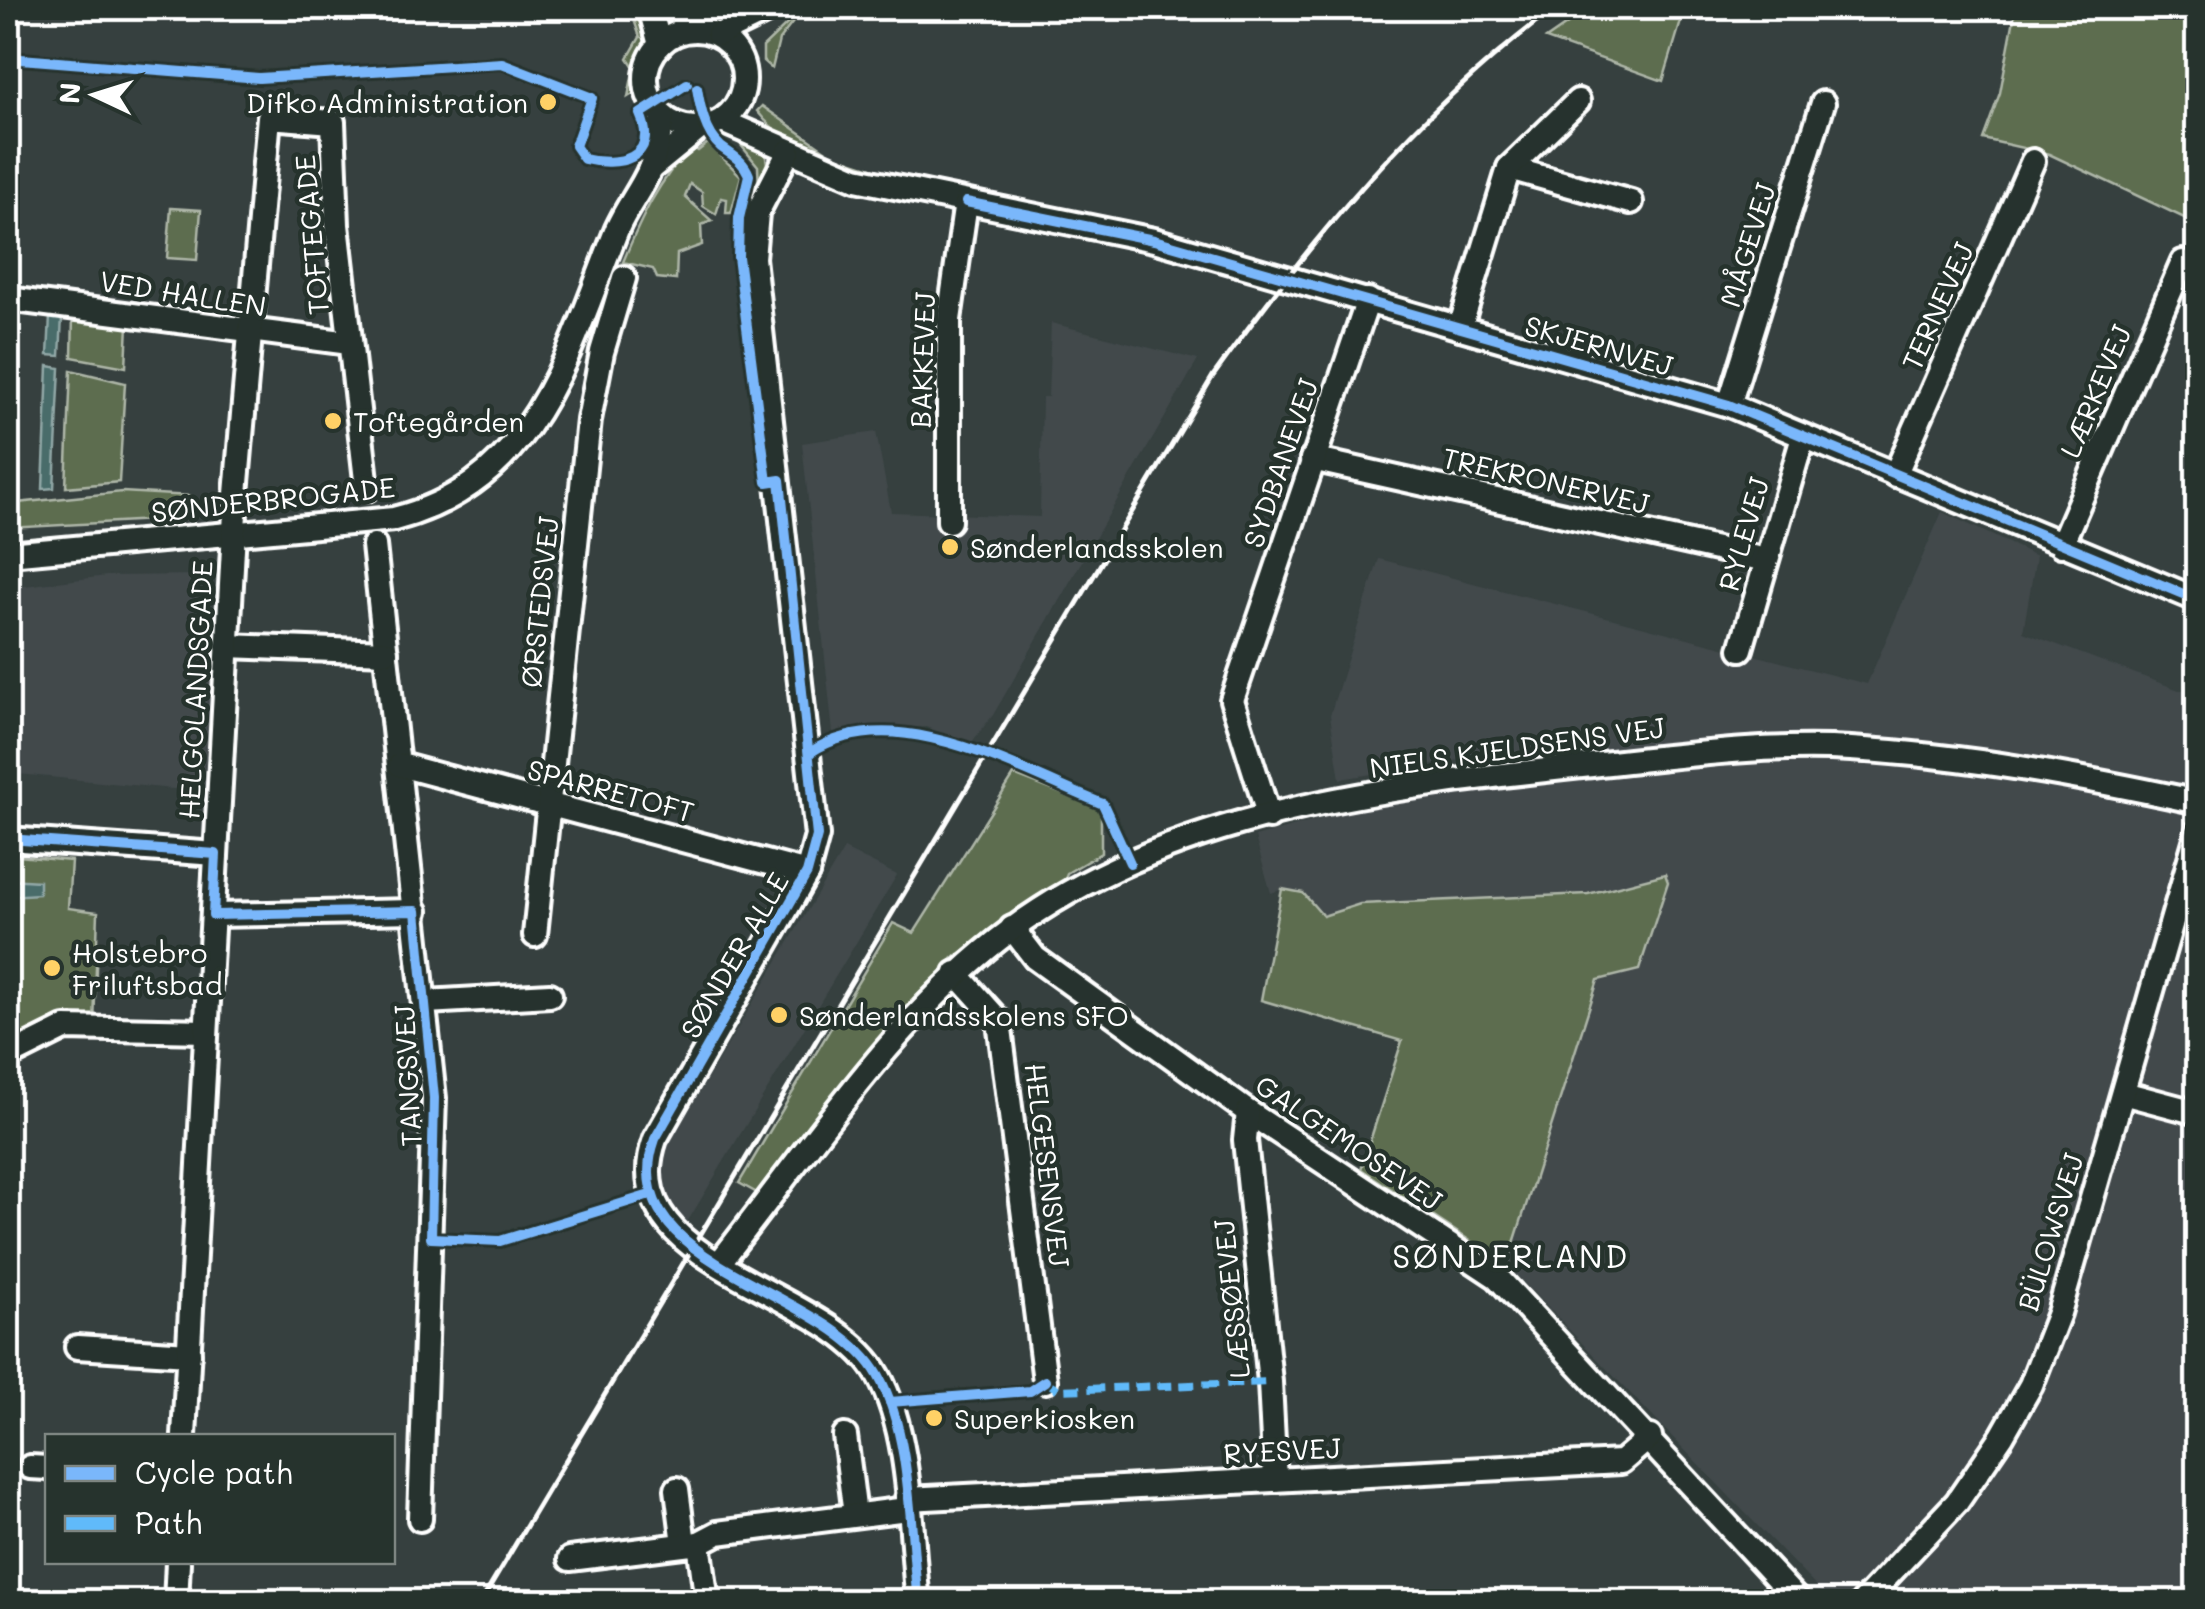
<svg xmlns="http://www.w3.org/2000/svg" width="2205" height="1609" font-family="Mali,sans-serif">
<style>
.built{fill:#42494c}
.green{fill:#5d6d50;stroke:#aeb6a8;stroke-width:2.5}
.water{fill:#486c6b;stroke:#91a7a6;stroke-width:2.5}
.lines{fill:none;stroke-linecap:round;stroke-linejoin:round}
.minor-casing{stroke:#fff;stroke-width:30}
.minor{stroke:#26332d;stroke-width:22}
.rail{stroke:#fff;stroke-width:5}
.quiet{stroke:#60bafa;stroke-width:8;stroke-dasharray:15 8;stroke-linecap:butt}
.cycleway-casing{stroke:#26332d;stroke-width:16}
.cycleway{stroke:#7ab7fb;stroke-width:10}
.poi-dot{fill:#ffd166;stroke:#26332d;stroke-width:4}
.labels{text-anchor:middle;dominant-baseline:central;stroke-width:9;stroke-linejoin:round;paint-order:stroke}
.poi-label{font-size:28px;fill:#fff;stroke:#26332d;text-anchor:start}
.street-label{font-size:28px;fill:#fff;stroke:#26332d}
.quarter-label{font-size:32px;letter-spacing:2.5px;fill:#fff;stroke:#26332d}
</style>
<rect width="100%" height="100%" fill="#36403f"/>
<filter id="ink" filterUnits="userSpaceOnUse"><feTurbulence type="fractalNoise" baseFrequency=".01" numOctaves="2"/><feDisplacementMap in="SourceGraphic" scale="20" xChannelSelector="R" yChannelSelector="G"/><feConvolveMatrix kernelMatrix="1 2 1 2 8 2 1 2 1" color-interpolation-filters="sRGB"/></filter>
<g filter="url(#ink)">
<!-- built -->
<g class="built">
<polygon points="1051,323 1198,360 993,715 971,743 926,727 833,733 802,443 876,432 891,512 1040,517 1042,397 1048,397"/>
<polygon points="1942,512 2036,556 2023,632 2179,690 2197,690 2197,1601 1830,1601 1507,1265 1598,980 1665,874 1588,894 1361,904 1323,916 1282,889 1271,893 1255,837 1350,811 1505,787 1498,754 1340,779 1330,715 1379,559 1867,684"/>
<polygon points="206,575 212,679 204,792 8,773 8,588 107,576"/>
<polygon points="844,849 897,875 686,1224 671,1208 661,1181 663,1154"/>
</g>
<!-- green -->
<g class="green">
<polygon points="630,8 640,8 647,39 635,73 636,92 628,97 634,67 628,58 640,37"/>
<polygon points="804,8 779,40 772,69 763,61 763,47"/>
<polygon points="1591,8 1685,8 1663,81 1546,39"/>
<polygon points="1810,8 1895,8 1845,17"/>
<polygon points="2016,8 2197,8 2197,224 2049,154 1983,139 2000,93"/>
<path d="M762 106 832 155 917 183C863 172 793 158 757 111Z"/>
<polygon points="731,133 765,152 768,169 759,188 758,166"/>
<path d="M708 143 741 176 731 213H726L727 199 721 198 716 214 703 206 702 192 690 184 685 197 712 221 701 225 702 245 677 254 676 280 657 278 653 269 623 262C640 221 659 178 692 147L698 151Z"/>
<polygon points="171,208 201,210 197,260 167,258"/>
<polygon points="73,316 128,324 126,367 72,357"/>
<polygon points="71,370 125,383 119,482 66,487"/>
<polygon points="122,492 190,496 190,518 8,528 8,504"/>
<polygon points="1014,775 1101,809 1101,853 1067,873 1061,888 953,958 757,1193 739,1183 893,923 914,933"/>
<polygon points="8,855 71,861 68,908 98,912 94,1025 8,1053"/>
<polygon points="1665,874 1668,882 1639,970 1598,980 1507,1265 1361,1169 1402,1041 1261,1000 1282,889 1303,893 1323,916 1360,904 1588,894"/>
</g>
<!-- water -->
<g class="water">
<polygon points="50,316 62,316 60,356 48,355"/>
<polygon points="48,366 60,368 54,488 43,489"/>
<polygon points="8,879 39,881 39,894 8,896"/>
</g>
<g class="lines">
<!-- minor casing -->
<g class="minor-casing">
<g id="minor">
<polyline points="650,8 660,45"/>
<polyline points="676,8 691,30"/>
<circle cx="695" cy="79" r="49"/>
<polyline points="718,35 773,8"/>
<polyline points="722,121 856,179 1154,240 1729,405 2198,600"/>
<path d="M789 151 757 213 753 258 817 836 807 873 655 1139C610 1267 829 1287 878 1375 912 1435 910 1534 918 1602"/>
<polyline points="1509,168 1631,202"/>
<polyline points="650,169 700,128"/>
<polyline points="8,299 350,343"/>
<polyline points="1460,328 1509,168 1578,101"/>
<polyline points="1729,405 1823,103"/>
<polyline points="1312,459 1766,560"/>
<polyline points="1895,475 2033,161"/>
<polyline points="949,521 949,320 966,202"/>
<polyline points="374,545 434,1098 420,1519"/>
<polyline points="2061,545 2183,262"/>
<path d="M8 554 394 519C539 482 568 350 617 229 626 208 641 190 650 169 657 153 659 134 663 117"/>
<polyline points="227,646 386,652"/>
<polyline points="1741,649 1803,437"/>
<polyline points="400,765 807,873"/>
<polyline points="1269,817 1232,700 1368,300"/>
<polyline points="8,839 216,854"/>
<polyline points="213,915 416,911"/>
<polyline points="1012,928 1035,958 1248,1112 1497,1277 1799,1602"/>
<polyline points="535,935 589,420 602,352 624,278"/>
<polyline points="956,973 999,1021 1045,1381"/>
<polyline points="426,1002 550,995"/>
<polyline points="17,1052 65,1028 206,1031"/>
<polyline points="2123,1093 2198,1113"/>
<polyline points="1248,1112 1245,1140 1270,1382 1275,1480"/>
<path d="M720 1262C807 1152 898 1013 1011 930 1174 809 1397 786 1592 765 1677 756 1765 744 1851 749 1969 756 2082 777 2198 802"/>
<polyline points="77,1347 189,1354"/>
<polyline points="184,1436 236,494 269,117 333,122 337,225 367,489"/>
<polyline points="845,1436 855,1515"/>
<polyline points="30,1467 48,1468"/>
<polyline points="677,1489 684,1544"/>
<polyline points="907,1499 1621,1462 1650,1437"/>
<polyline points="699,1543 718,1533 907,1509"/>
<polyline points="570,1559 699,1543 707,1602"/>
<polyline points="176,1602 178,1562"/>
<polyline points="1863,1602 1957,1502 2002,1436 2031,1385 2059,1313 2198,831"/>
</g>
</g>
<!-- minor -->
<use href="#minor" class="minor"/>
<!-- rail -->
<path class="rail" d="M481 1602 1213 376C1312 239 1418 109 1555 8"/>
<!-- quiet -->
<polyline class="quiet" points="1045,1381 1059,1390 1270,1382"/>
<!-- cycleway casing -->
<g class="cycleway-casing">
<g id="cycleway">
<path d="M8 58 259 78 502 63 592 98 575 146 584 159C617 167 660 160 640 114L687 84"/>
<path d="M697 88C700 107 705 133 721 147 733 156 743 160 749 175L739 218 738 257 767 482 780 480 817 836 807 873 655 1139C610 1267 829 1287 878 1375 912 1435 910 1534 918 1602"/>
<polyline points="966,202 1154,240 1729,405 2198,600"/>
<path d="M811 752C896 697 1020 771 1103 804L1130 863"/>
<polyline points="8,839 216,854 213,915 416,911 434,1098 431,1238 500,1241 650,1195"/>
<polyline points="890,1402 1030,1391 1045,1381"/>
</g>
</g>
<!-- cycleway -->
<use href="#cycleway" class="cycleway"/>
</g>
</g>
<!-- markers -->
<g class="poi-dot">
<circle cx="548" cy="102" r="10"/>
<circle cx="333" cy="421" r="10"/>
<circle cx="950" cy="547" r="10"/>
<circle cx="52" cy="968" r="10"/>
<circle cx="779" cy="1015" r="10"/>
<circle cx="934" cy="1418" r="10"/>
</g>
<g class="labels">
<!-- poi labels -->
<g class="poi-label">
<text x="528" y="102" text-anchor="end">Difko Administration</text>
<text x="353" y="421">Toftegården</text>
<text x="970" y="547">Sønderlandsskolen</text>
<text x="72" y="952">Holstebro<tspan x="72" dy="32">Friluftsbad</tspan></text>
<text x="799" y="1015">Sønderlandsskolens SFO</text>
<text x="954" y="1418">Superkiosken</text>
</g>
<!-- street labels -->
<g class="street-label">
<text transform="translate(311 235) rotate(-95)">TOFTEGADE</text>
<text transform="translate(1747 245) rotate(-73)">MÅGEVEJ</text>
<text transform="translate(183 293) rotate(9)">VED HALLEN</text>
<text transform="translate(1937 306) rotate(-66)">TERNEVEJ</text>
<text transform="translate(1599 345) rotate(16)">SKJERNVEJ</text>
<text transform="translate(922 360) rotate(-88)">BAKKEVEJ</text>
<text transform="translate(2095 391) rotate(-67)">LÆRKEVEJ</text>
<text transform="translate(1280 463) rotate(-71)">SYDBANEVEJ</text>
<text transform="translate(1546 480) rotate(13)">TREKRONERVEJ</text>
<text transform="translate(273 499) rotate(-6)">SØNDERBROGADE</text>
<text transform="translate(1743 534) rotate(-74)">RYLEVEJ</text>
<text transform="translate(539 602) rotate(-84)">ØRSTEDSVEJ</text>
<text transform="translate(195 690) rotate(-87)">HELGOLANDSGADE</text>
<text transform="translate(1517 747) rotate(-8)">NIELS KJELDSENS VEJ</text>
<text transform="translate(611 790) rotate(15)">SPARRETOFT</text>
<text transform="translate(734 955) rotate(-60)">SØNDER ALLE</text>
<text transform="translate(407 1076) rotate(-93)">TANGSVEJ</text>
<text transform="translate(1349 1142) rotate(34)">GALGEMOSEVEJ</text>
<text transform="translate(1048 1165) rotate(83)">HELGESENSVEJ</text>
<text transform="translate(2050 1232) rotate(-73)">BÜLOWSVEJ</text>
<text transform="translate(1231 1299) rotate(-96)">LÆSSØEVEJ</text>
<text transform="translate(1282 1450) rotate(-3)">RYESVEJ</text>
</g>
<!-- quarter labels -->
<g class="quarter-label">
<text x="1511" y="1255">SØNDERLAND</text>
</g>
</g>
<!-- margin -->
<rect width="2205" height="1609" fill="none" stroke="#26332d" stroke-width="40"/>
<rect x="20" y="20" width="2165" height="1569" fill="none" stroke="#fff" stroke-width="4" filter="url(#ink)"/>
<!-- legend -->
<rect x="45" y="1434" width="350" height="130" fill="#26332d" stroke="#7d8581" stroke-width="2.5"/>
<rect x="65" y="1466" width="50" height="15" fill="#7ab7fb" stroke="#7d8581" stroke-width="2.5"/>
<text x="135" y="1484" font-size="30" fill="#ffffff">Cycle path</text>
<rect x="65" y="1516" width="50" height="15" fill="#60bafa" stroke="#7d8581" stroke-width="2.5"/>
<text x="135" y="1534" font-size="30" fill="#ffffff">Path</text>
<!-- north arrow -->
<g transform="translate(95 95) rotate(274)" stroke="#26332d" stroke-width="8" paint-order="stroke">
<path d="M0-8L18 38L0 25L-18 38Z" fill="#ffffff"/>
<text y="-15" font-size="28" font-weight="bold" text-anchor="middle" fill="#ffffff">N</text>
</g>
</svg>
